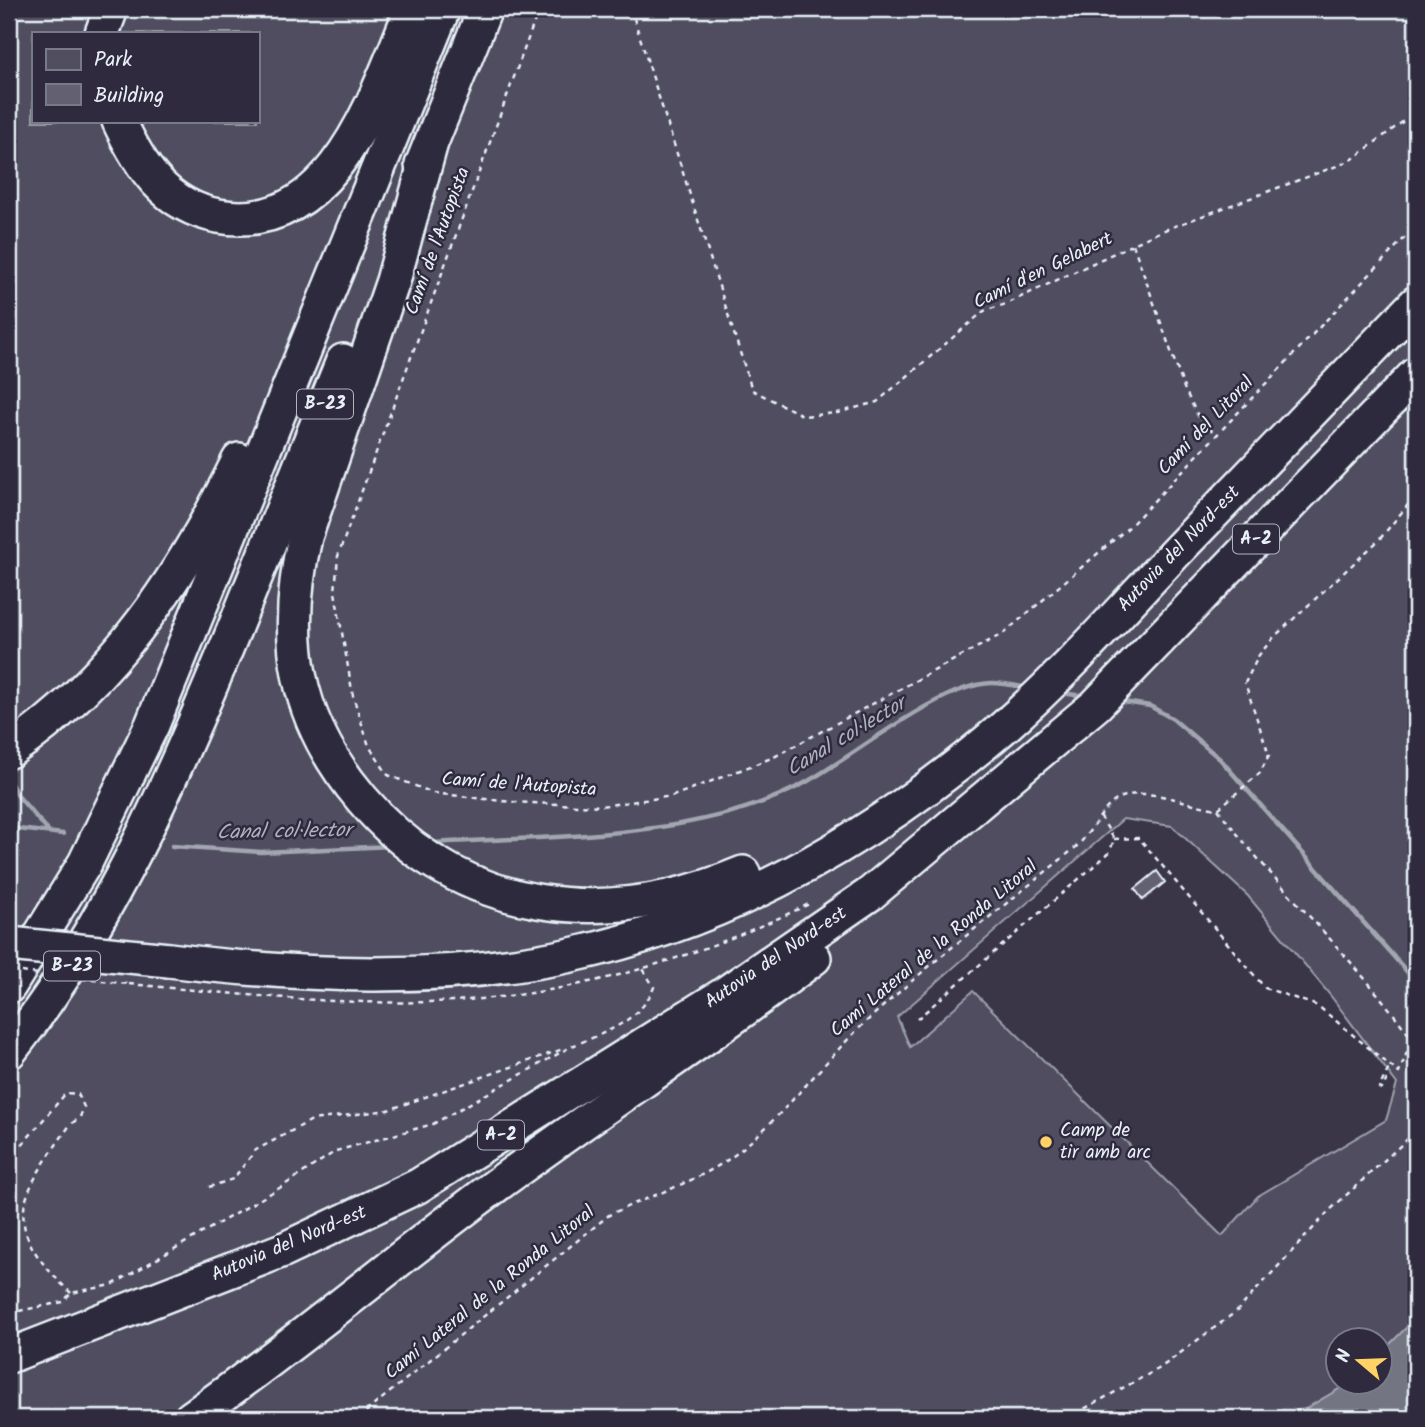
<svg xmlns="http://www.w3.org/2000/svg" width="1425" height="1427" font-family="Kalam,sans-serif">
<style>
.green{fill:#504e5f;stroke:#9ca0ac;stroke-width:2;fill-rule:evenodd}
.water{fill:#737482;stroke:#a2a6b1;stroke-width:2}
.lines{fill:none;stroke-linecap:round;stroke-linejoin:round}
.stream{stroke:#a2a6b1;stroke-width:4.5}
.building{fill:#636171;stroke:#e8f1f8;stroke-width:2}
.highway-casing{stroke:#e8f1f8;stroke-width:38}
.path{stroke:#e8f1f8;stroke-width:2.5;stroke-dasharray:5 5;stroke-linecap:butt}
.highway{stroke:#2f2a3d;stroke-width:33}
.highway-bridge-casing{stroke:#e8f1f8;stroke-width:38;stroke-linecap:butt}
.path-bridge{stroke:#e8f1f8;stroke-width:2.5;stroke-dasharray:5 5;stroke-linecap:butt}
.highway-bridge{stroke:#2f2a3d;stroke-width:33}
.poi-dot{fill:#ffd166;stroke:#2f2a3d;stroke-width:2.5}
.labels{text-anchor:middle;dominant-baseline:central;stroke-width:5;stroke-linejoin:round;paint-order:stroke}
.shield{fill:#2f2a3d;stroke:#b0b5c0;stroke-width:2}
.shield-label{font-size:18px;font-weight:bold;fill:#e8f1f8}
.street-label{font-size:19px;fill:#e8f1f8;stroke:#2f2a3d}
.poi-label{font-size:19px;fill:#e8f1f8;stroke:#2f2a3d;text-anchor:start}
.water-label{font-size:21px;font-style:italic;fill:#aeb2bd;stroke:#2f2a3d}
</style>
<rect width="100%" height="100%" fill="#3a3648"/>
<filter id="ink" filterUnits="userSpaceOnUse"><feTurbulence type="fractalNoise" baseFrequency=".0143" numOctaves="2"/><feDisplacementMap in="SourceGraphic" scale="14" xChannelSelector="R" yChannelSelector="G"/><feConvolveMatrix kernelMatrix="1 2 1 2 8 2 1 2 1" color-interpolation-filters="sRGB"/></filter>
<g filter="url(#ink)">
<!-- green -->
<path class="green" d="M9 9H1416V1299L1409 1325 1380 1354V1340H1338V1382H1351L1290 1418H9ZM33 33H257V121H33ZM1123 819 1172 826 1248 896 1330 995 1397 1084 1386 1120 1258 1196 1222 1236 973 991 910 1047 897 1017Z"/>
<!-- water -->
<polygon class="water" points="1416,1299 1416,1418 1290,1418 1351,1382 1380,1382 1380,1354 1409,1325"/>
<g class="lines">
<!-- stream -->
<g class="stream">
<polyline points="1061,693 1084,696"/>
<polyline points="1117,701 1150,706 1173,719 1220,759 1416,982"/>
<polyline points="9,780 18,796 50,833"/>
<polyline points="9,828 63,834"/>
<path d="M432 843C550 835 694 841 801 785 851 759 939 684 992 683 1003 683 1017 686 1028 688"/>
<polyline points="172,846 261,852 392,846"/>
</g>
</g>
<!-- building -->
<polygon class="building" points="1157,871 1165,882 1143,900 1135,889"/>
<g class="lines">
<!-- highway casing -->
<g class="highway-casing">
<g id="highway">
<polyline points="102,33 111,9"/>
<path d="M119 121C140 166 165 206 218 216 335 237 377 91 412 9"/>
<path d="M430 146 393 281 305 537C282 638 294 719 362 799 461 916 607 930 743 873"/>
<polyline points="422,165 485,9"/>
<path d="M9 751C114 680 184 573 239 460"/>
<path d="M169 960C300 976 441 983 571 955 733 920 879 834 1004 727 1066 673 1121 610 1177 551 1257 468 1336 385 1416 303"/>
<polyline points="9,986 85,863 152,725 443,9"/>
<path d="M9 1052C109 925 172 780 233 632 270 541 306 451 343 361"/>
<polyline points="9,1356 283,1250 418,1186 723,995 870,894 1096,705 1416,374"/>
<path d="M191 1418C292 1347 387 1267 486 1193 594 1112 707 1040 814 958"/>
</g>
</g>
<!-- path -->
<g class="path">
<polyline points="539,9 338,556 335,592 353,696 369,746 388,775 433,793 511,802 601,806 673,796 774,757 1004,633 1129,527 1416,226"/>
<polyline points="631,9 752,390 804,416 837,413 877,402 984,311 1006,304 1159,232 1350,161 1416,112"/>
<polyline points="1133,244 1184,388 1200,420 1217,435"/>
<path d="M1218 809C1279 891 1358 960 1416 1045"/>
<polyline points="1114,839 1139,838 1265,988 1318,1006 1399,1073 1412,1039"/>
<path d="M129 984C251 995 377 1011 500 997 609 985 711 951 809 904"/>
<polyline points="917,1019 1110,852 1114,839 1100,816"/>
<polyline points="1408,1033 1416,1026"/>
<path d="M572 1046C604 1033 641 1021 654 987L643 969"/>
<polyline points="1387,1079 1382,1089 1379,1088 1390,1066"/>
<path d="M9 1160 66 1093 78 1094 84 1107 80 1117 70 1125C16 1201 0 1226 71 1293"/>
<polyline points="209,1187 233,1179 256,1150 312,1120 388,1110 563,1049"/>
<polyline points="9,1313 63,1302 71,1293 112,1285 283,1186 336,1151 433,1124 572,1046"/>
<path d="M358 1418 609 1215C650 1195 696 1183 733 1156 783 1118 821 1063 868 1020 934 959 1007 904 1076 847 1090 834 1097 817 1111 804 1137 780 1188 806 1218 809L1260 773 1269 755 1245 683 1259 655 1274 637 1379 540 1416 495"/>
<polyline points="1067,1418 1160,1368 1237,1311 1329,1211 1413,1134 1416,1127"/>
</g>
<!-- highway -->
<use href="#highway" class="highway"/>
<!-- highway-bridge casing -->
<g class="highway-bridge-casing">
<polyline id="highway-bridge" points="9,944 169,960"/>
</g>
<!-- path-bridge -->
<polyline class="path-bridge" points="12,971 129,984"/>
<!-- highway-bridge -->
<use href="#highway-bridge" class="highway-bridge"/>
</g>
</g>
<!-- markers -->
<circle class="poi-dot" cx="1046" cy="1142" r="7"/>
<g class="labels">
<!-- shield labels -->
<g class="shield">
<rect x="297" y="389.5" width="56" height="29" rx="5"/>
<rect x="1233" y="524.5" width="46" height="29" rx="5"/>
<rect x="44" y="951.5" width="56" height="29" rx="5"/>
<rect x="478" y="1120.5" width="46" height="29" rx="5"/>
</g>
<g class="shield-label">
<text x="325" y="404">B-23</text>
<text x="1256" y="539">A-2</text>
<text x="72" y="966">B-23</text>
<text x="501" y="1135">A-2</text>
</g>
<!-- street labels -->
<g class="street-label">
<text transform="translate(438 241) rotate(-70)">Camí de l'Autopista</text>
<text transform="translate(1043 271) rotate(-26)">Camí d'en Gelabert</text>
<text transform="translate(1206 426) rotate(-46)">Camí del Litoral</text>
<text transform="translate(1179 549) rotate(-46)">Autovia del Nord-est</text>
<text transform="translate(519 785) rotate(4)">Camí de l'Autopista</text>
<text transform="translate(934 949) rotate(-40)">Camí Lateral de la Ronda Litoral</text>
<text transform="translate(776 958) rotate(-34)">Autovia del Nord-est</text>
<text transform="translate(289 1244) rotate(-23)">Autovia del Nord-est</text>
<text transform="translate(490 1293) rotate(-39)">Camí Lateral de la Ronda Litoral</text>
</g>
<!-- poi labels -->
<g class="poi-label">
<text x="1060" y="1131">Camp de<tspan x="1060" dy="22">tir amb arc</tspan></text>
</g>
<!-- water labels -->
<g class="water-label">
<text transform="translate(846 737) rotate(-31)">Canal col·lector</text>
<text transform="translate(284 832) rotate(-1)">Canal col·lector</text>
</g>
</g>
<!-- margin -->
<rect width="1425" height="1427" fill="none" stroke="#2f2a3d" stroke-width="35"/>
<rect x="18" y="18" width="1390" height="1392" fill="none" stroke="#e8f1f8" stroke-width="2.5" filter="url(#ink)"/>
<!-- legend -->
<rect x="32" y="32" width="228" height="91" fill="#2f2a3d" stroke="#797a88" stroke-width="2"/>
<rect x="46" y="49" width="35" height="21" fill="#504e5f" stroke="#797a88" stroke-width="2"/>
<text x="94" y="66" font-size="21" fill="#e8f1f8">Park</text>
<rect x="46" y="84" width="35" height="21" fill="#636171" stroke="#797a88" stroke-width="2"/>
<text x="94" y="102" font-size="21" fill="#e8f1f8">Building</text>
<!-- north arrow -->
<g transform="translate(1359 1361) rotate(289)"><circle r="33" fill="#2f2a3d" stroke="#797a88" stroke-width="2"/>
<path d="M0-5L12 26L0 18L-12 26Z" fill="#ffd166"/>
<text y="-10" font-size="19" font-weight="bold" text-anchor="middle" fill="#e8f1f8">N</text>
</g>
</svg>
